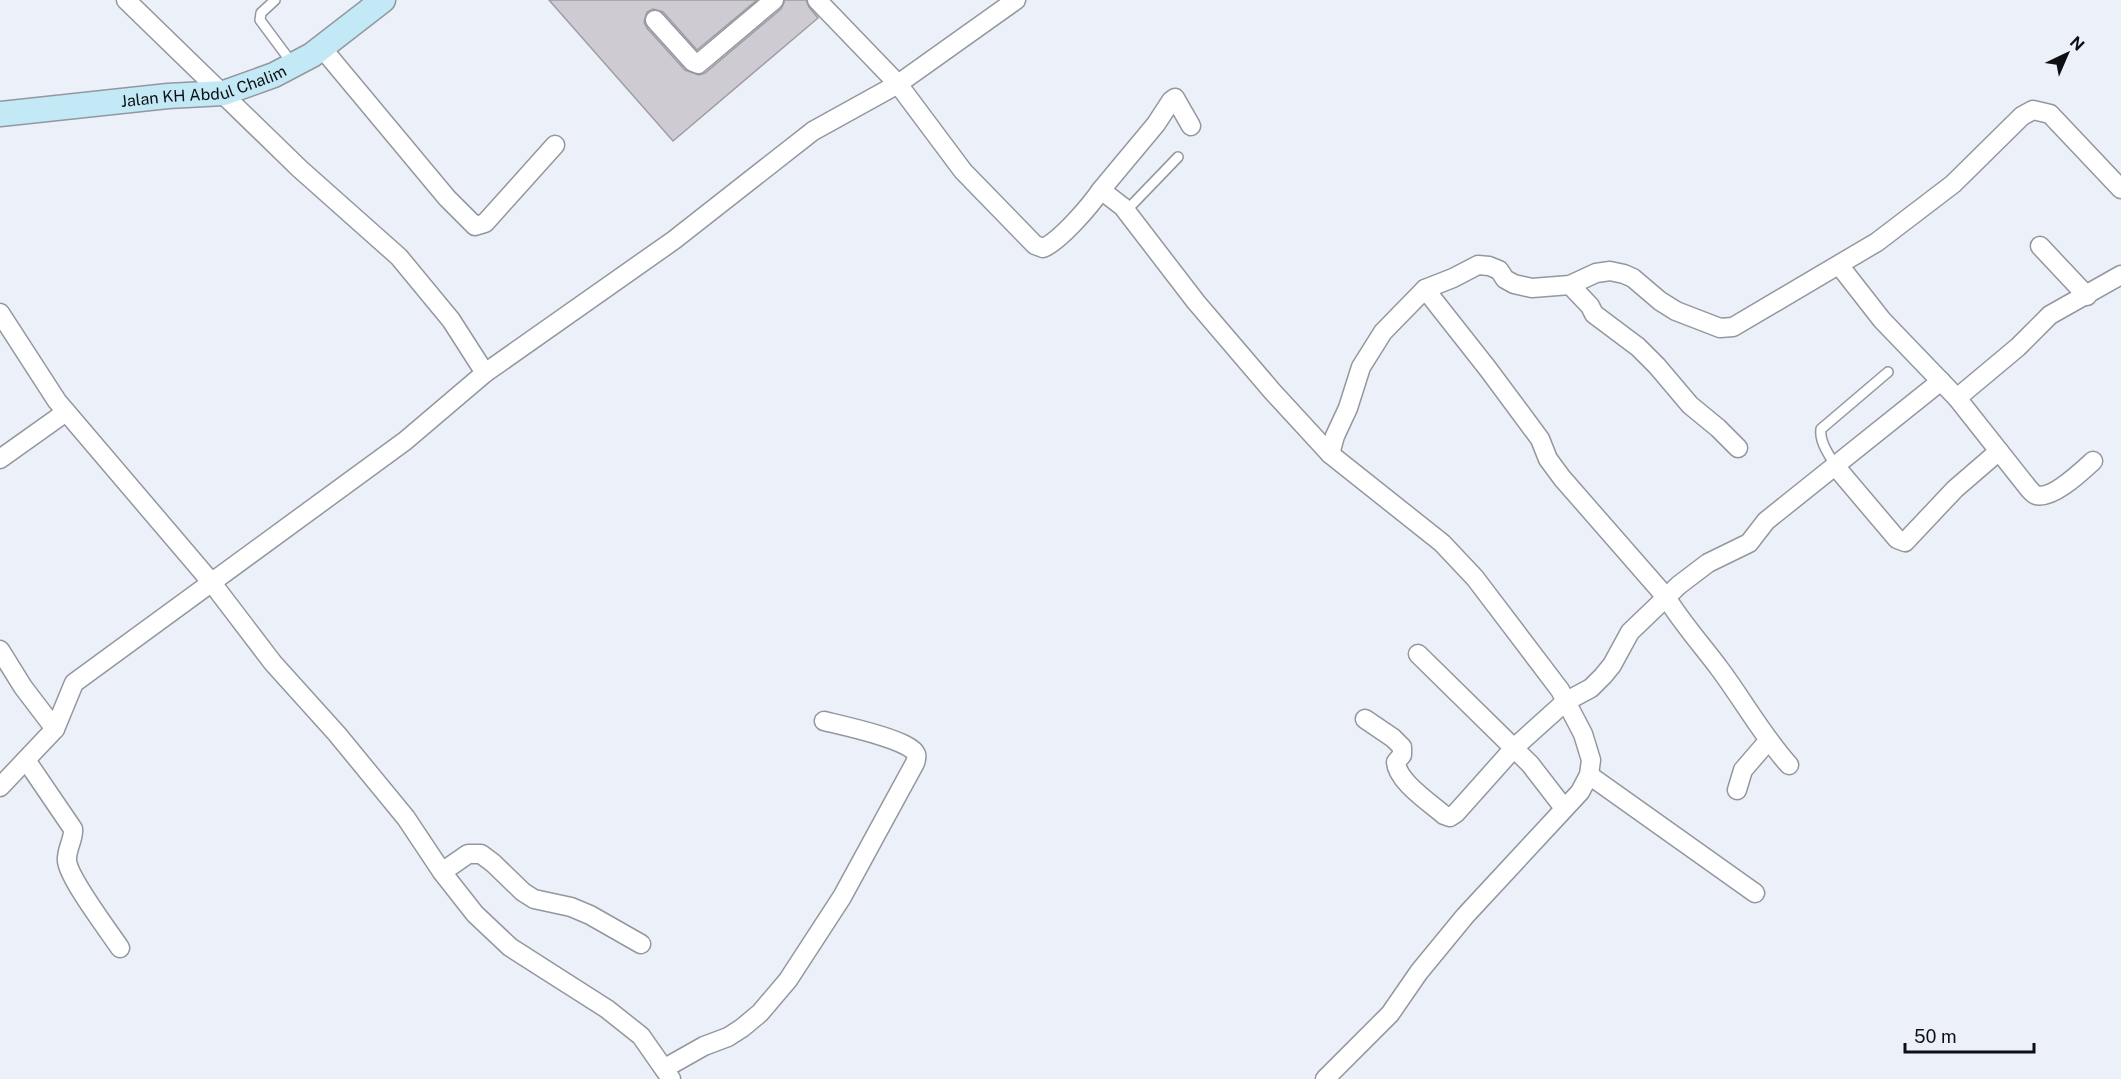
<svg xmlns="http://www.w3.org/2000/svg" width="2121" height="1079" font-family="'Public Sans',sans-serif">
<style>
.building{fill:#cecbd3;stroke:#9f9ca4;stroke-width:1.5}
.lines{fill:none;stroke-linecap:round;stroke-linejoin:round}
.lane-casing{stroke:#93979f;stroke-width:12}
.street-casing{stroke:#93979f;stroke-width:21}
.secondary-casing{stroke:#93979f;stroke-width:27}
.lane{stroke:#fff;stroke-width:9}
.street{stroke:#fff;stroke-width:18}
.secondary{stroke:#c2e9f5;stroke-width:24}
.labels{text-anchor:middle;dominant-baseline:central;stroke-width:6;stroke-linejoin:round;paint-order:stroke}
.street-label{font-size:16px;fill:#0e0f12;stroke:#ecf0f9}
</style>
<rect width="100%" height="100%" fill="#ecf0f9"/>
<!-- building -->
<polygon class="building" points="549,0 757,0 697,50 663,12 653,9 647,12 644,22 647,28 685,70 699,75 705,73 781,9 785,0 806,0 809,7 818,18 673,141"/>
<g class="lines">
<!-- lane casing -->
<g class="lane-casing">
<g id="lane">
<polyline points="275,0 261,13 260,20 292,63"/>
<polyline points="1126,211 1178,157"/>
<path d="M1836 467C1830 456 1819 442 1821 429L1888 372"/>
</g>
</g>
<!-- street casing -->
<g class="street-casing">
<g id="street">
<polyline points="126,0 300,169 399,257 451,320 485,373"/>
<path d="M817 0 898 84 963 171 1035 245 1043 248C1060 241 1090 206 1101 190L1123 207 1196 302 1272 391 1330 454 1442 543 1475 578 1560 690 1583 734 1591 760 1589 775 1580 792 1465 916 1419 972 1390 1014 1325 1079"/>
<polyline points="655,20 693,62 698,64 774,0"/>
<polyline points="322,48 447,198 475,226 485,223 555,145"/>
<polyline points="1101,190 1156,124 1171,101 1175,98 1191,126"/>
<polyline points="2040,246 2087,296"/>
<path d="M1839 265 1882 320 1957 398 2029 489C2031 491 2033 494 2036 495 2052 500 2082 471 2093 461"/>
<polyline points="1570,285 1590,306 1594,314 1638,347 1657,366 1690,405 1718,428 1738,448"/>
<path d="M1425 289 1488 369 1540 439 1548 459 1562 478 1666 597C1682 623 1701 644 1719 668 1743 700 1762 735 1789 765"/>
<polyline points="0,313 57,401 212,583 273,663 337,734 406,818 442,872 475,914 510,947 607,1009 641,1036 671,1079"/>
<polyline points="1957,398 2018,347 2050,315 2121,275"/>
<polyline points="1330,454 1335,436 1348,408 1361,367 1383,332 1425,289 1453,278 1478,265 1489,266 1499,270 1505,279 1514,284 1532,288 1570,285 1596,273 1610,271 1624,274 1633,278 1660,301 1676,311 1720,328 1733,327 1877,242 1953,184 2022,116 2033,110 2050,114 2121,189"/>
<polyline points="0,459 66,412"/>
<polyline points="1836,467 1897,539 1905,542 1955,489 1999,451"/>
<polyline points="0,650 23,687 55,729 74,683 405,441 485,373 674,240 813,131 898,84 1016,0"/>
<polyline points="1418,654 1530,764 1564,808"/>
<path d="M1365 719 1393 738 1402 747V755L1396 762C1397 781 1429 802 1444 815L1450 817 1456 813 1514 748 1565 702 1591 688 1603 676 1612 665 1630 632 1679 585 1708 563 1749 543 1766 521 1941 381"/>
<path d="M26 760 73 829C74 840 66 849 67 861 69 879 108 930 120 948"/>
<polyline points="1589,775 1755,893"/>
<polyline points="0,787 55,729"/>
<polyline points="1737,790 1743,770 1768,741"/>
<polyline points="442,872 468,854 481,854 493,863 523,892 534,899 571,907 590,915 641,944"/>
<path d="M665 1068 704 1046 728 1037 742 1028 760 1013 788 980 842 897 915 763C916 760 917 757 916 754 911 740 840 725 824 721"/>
</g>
</g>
<!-- secondary casing -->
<g class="secondary-casing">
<g id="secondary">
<path id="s1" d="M0 114 168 96 224 93 274 75 312 55 383 0"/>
</g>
</g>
<!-- lane -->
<use href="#lane" class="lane"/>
<!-- street -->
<use href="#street" class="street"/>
<!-- secondary -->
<use href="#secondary" class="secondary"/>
</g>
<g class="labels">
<!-- street labels -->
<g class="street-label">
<text stroke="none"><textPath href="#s1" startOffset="206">Jalan KH Abdul Chalim</textPath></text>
</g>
</g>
<!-- north arrow -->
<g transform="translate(2067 54) rotate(44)" stroke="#ecf0f9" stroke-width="4.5" paint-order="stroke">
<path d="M0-4.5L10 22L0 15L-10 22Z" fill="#0e0f12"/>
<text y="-9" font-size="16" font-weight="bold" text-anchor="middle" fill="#0e0f12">N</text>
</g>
<!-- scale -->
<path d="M1905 1043v9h129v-9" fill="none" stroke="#0e0f12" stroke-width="3"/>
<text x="1914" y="1043" font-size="18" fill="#0e0f12" stroke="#ecf0f9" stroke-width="4.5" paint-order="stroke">50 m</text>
</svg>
